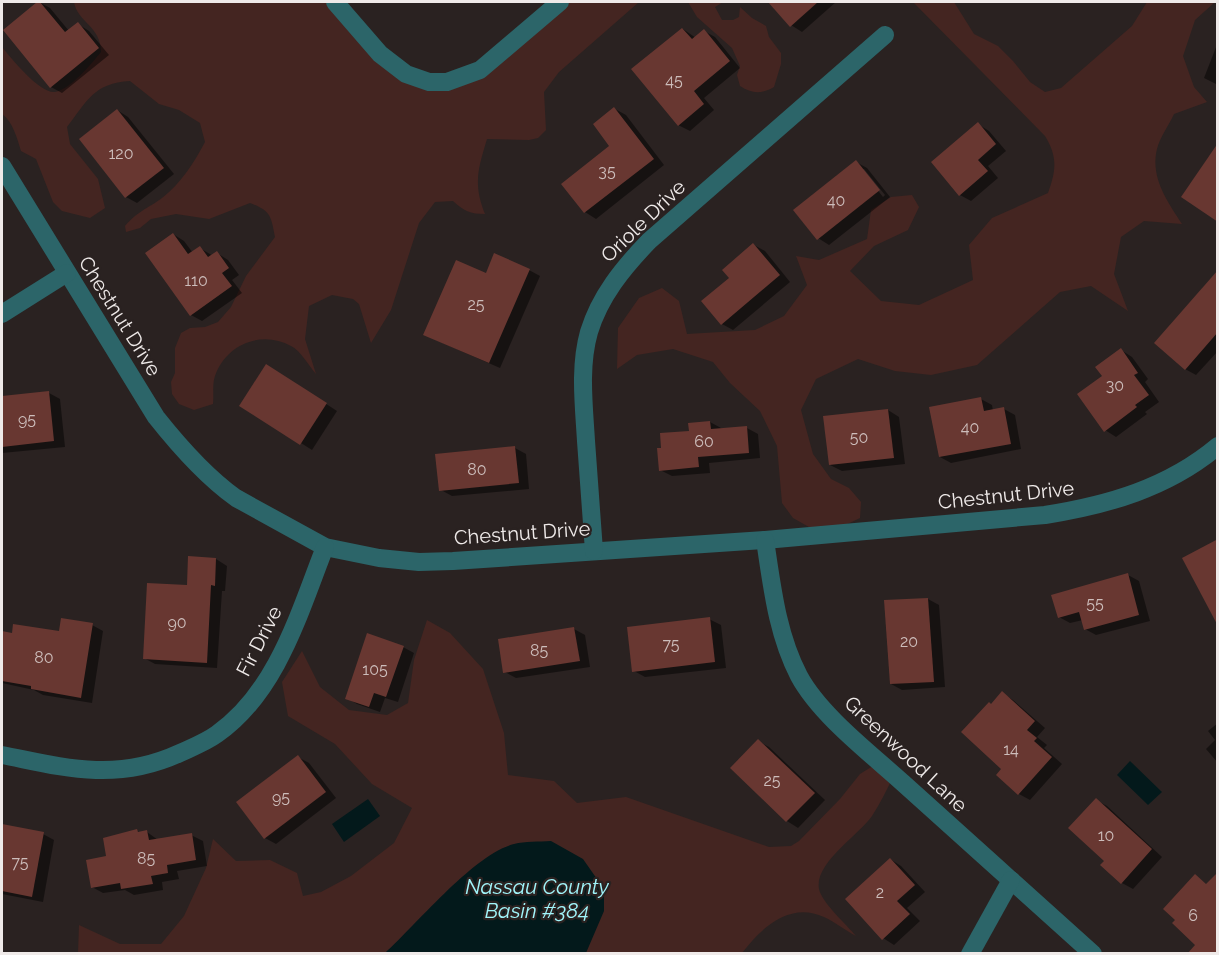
<svg xmlns="http://www.w3.org/2000/svg" width="1219" height="955" font-family="Raleway,sans-serif">
<style>
.green{fill:#442521}
.water{fill:#03191b}
.shadow{fill:#0007;fill-rule:evenodd}
.building{fill:#683731}
.lines{fill:none;stroke-linecap:round;stroke-linejoin:round}
.minor{stroke:#2c6569;stroke-width:18}
.labels{text-anchor:middle;dominant-baseline:central;stroke-width:4.5;stroke-linejoin:round;paint-order:stroke}
.number-label{font-size:16px;fill:#cdbdbb}
.street-label{font-size:20px;fill:#efeae9;stroke:#2a2221}
.water-label{font-size:21px;font-style:italic;fill:#a1f5fb;stroke:#2a2221}
</style>
<rect width="100%" height="100%" fill="#2a2221"/>
<!-- green -->
<g class="green">
<path d="M74 2H335L412 77 480 70 560 2H639L559 72 544 92 546 130 538 138 529 140 487 139C478 169 473 184 485 214 470 214 464 211 453 201L435 202 419 223 391 310 371 343 359 304 353 299 332 295 309 306 305 339 316 374C309 366 301 351 291 346 262 330 226 344 215 376 212 384 214 395 213 404L194 410 179 404 172 394 171 382 175 373V348L181 333 190 328 205 327 218 322 231 307 246 276 275 237C271 216 271 211 250 203L209 219 176 214 151 219 140 228 126 232 125 226C138 211 147 209 162 198 181 183 194 163 205 142L200 123 179 110 159 104 130 81C94 83 87 101 67 127L70 144 98 179 105 208 90 218 62 211 53 202 36 159 21 151C17 138 13 122 2 114V47C11 58 40 94 55 92 71 89 91 64 101 52 101 26 77 22 74 2Z"/>
<path d="M688 2H723L715 7 722 20H733L739 17 740 7 752 18 766 26 769 37 781 53V64L774 87C762 94 752 94 740 86L737 75 740 66 732 48 697 17Z"/>
<path d="M913 2H954L974 34 998 46 1013 61 1030 82 1045 92 1061 88 1132 26 1147 2H1215L1195 20 1183 56 1194 87 1207 102 1174 114C1169 125 1160 137 1157 149 1150 177 1167 201 1182 224L1144 221 1121 237 1114 274 1128 311 1091 286 1060 292 977 365 931 375 895 371 858 359 816 379 801 410 813 454 831 479 849 488 861 502 860 518 839 528 809 527 793 518 782 503 777 446 760 411 730 383 713 362 673 349 637 355 617 369 618 328 639 298 662 288 679 301 687 334 755 330 784 316 807 285 796 256 819 260 867 239 871 210 891 197 912 195 919 207 908 230 874 246 850 271 881 301 919 305 973 280 969 245 992 218 1048 193C1056 171 1058 157 1045 136Z"/>
<path d="M427 620 450 633 483 669 504 733 508 775 554 781 577 803 626 797 769 847 791 846 799 841 840 799 860 774 876 764 892 779C886 791 880 804 872 816 859 835 814 863 819 889 822 903 846 924 856 936 845 930 835 922 824 917 790 901 761 928 742 953L78 954 79 925 120 944H161L184 916 206 868 213 839 236 861 270 860 297 873 303 896 321 892 351 876 394 843 412 808 372 784 335 744 288 716 282 682 302 651 320 687 349 710 387 715 408 703 414 660Z"/>
</g>
<!-- water -->
<g class="water">
<polygon points="1130,761 1162,792 1148,805 1117,775"/>
<polygon points="368,799 380,816 344,842 332,824"/>
<path d="M551 841 583 859 604 889V911L586 953H385C417 924 474 854 514 844 525 841 539 842 551 841Z"/>
</g>
<!-- shadow -->
<g class="shadow">
<polygon points="39,2 50,8 69,31 78,24 89,31 109,55 62,93 51,87 5,30"/>
<polygon points="770,2 836,2 802,32 791,25"/>
<polygon points="683,29 696,38 704,31 715,37 740,68 704,98 714,110 690,131 678,125"/>
<polygon points="1218,42 1218,85 1204,78"/>
<polygon points="615,109 626,115 664,165 596,219 585,212 563,184 611,146"/>
<polygon points="117,110 128,117 174,174 137,203 126,197"/>
<polygon points="978,124 989,131 1006,151 988,166 998,178 971,201 960,195"/>
<path d="M856 162 867 168 890 197 829 245 818 238ZM861 169H864L885 195 883 197Z"/>
<polygon points="173,234 184,241 193,253 200,248 213,256 217,253 228,260 239,275 232,280 242,293 202,321 191,315"/>
<polygon points="754,245 765,251 790,282 733,330 722,324"/>
<polygon points="529,270 540,276 500,368 436,340 486,275"/>
<polygon points="1218,273 1218,351 1196,375 1185,369"/>
<polygon points="1121,350 1132,357 1148,379 1145,382 1159,402 1145,412 1147,414 1116,437 1105,430 1104,376"/>
<polygon points="277,372 337,411 312,450 241,405"/>
<polygon points="49,393 60,399 65,447 2,453 2,398"/>
<polygon points="981,399 992,405 993,411 1004,409 1015,415 1021,449 951,463 940,457"/>
<polygon points="888,410 899,417 905,464 842,471 830,465"/>
<polygon points="710,422 721,428 747,428 758,434 760,458 709,463 710,473 672,476 660,470 691,432 690,424"/>
<polygon points="515,448 526,454 529,489 452,496 441,490"/>
<polygon points="216,559 227,566 225,591 222,591 217,668 155,664 144,658 188,587"/>
<polygon points="1128,575 1139,581 1150,621 1096,635 1085,629 1083,620 1070,623 1059,617"/>
<polygon points="928,599 939,605 945,687 902,690 891,684 885,602"/>
<polygon points="709,619 721,625 726,668 645,677 634,671"/>
<polygon points="92,625 103,631 92,703 43,695 34,690 2,683 2,632 13,634 60,633"/>
<polygon points="574,629 585,635 590,667 516,678 505,672"/>
<polygon points="403,647 414,653 398,702 385,698 380,712 357,704 347,698"/>
<polygon points="1002,693 1013,700 1045,728 1037,737 1047,745 1044,748 1062,764 1030,800 1019,794 1003,768 992,705"/>
<polygon points="1218,723 1218,763 1206,749 1215,740 1208,731"/>
<polygon points="758,741 769,747 825,800 798,828 787,821 732,768"/>
<polygon points="298,757 309,763 336,798 276,844 265,838"/>
<polygon points="1096,800 1107,806 1162,857 1133,889 1122,883 1106,861"/>
<polygon points="2,826 43,834 54,840 43,902 2,894"/>
<polygon points="137,831 141,833 147,832 158,840 191,835 203,841 207,866 177,871 179,879 162,882 163,890 134,895 125,890 103,893 92,887 108,857"/>
<polygon points="890,859 901,866 925,892 907,908 920,921 894,945 883,938"/>
</g>
<!-- building -->
<g class="building">
<polygon points="37,2 40,2 65,32 78,22 99,48 50,88 3,30"/>
<polygon points="768,2 818,2 790,27"/>
<polygon points="682,28 692,39 704,29 730,61 694,91 704,104 678,126 631,69"/>
<polygon points="614,107 654,159 584,213 561,184 609,146 593,124"/>
<polygon points="117,109 164,168 125,198 79,139"/>
<polygon points="978,122 996,144 978,160 988,171 959,196 931,162"/>
<polygon points="1218,143 1218,222 1181,197"/>
<polygon points="856,160 880,190 817,240 793,210"/>
<polygon points="173,233 188,254 200,246 208,257 217,251 229,268 222,273 232,286 190,316 145,253"/>
<polygon points="753,243 780,275 721,325 701,301 729,278 722,270"/>
<polygon points="494,253 530,269 489,363 423,335 456,260 486,273"/>
<polygon points="1218,270 1218,332 1185,370 1154,343"/>
<polygon points="1121,348 1138,373 1134,375 1149,395 1135,405 1137,407 1104,432 1077,394 1102,376 1095,367"/>
<polygon points="266,364 327,403 300,445 239,406"/>
<polygon points="49,391 54,441 2,447 2,396"/>
<polygon points="981,397 984,411 1004,407 1011,444 939,457 929,407"/>
<polygon points="888,409 894,458 829,465 823,416"/>
<polygon points="710,421 711,429 747,426 749,453 698,457 699,467 659,471 657,448 661,448 660,433 689,431 688,423"/>
<polygon points="515,446 519,483 439,491 435,454"/>
<polygon points="1218,539 1218,626 1182,558"/>
<polygon points="188,556 216,558 215,586 211,585 207,663 143,659 147,583 187,585"/>
<polygon points="1128,573 1139,615 1084,630 1079,612 1058,618 1051,595"/>
<polygon points="928,598 934,682 890,684 884,600"/>
<polygon points="710,617 715,662 632,672 627,627"/>
<polygon points="61,618 93,623 81,698 31,689 31,686 2,681 2,631 12,633 13,624 59,631"/>
<polygon points="574,627 580,661 503,673 498,639"/>
<polygon points="367,633 404,646 386,697 374,693 369,707 345,699"/>
<polygon points="1002,691 1035,721 1027,730 1037,738 1034,741 1052,757 1018,795 996,775 1001,769 961,732 989,702 991,704"/>
<polygon points="758,739 815,793 786,822 730,768"/>
<polygon points="298,755 326,792 264,839 236,802"/>
<polygon points="1096,798 1152,849 1121,884 1100,865 1104,861 1068,828"/>
<polygon points="2,824 44,832 32,897 2,891"/>
<polygon points="137,829 138,832 147,830 149,840 192,833 196,860 167,865 168,873 151,876 153,884 121,889 120,883 91,888 86,860 106,856 103,838"/>
<polygon points="890,858 915,885 897,901 910,914 882,940 845,899"/>
<polygon points="1218,872 1218,954 1187,954 1195,945 1172,923 1175,920 1163,909 1195,874 1206,884"/>
</g>
<g class="lines">
<!-- minor -->
<g class="minor">
<polyline points="335,2 380,54 406,74 429,82 447,82 480,70 560,2"/>
<path d="M2 166 156 417C179 446 205 476 236 498L325 547 379 558 419 562 453 561 765 540 1045 515C1108 505 1168 488 1218 446"/>
<polyline points="2,314 67,273"/>
<path d="M765 540C772 586 777 634 799 676 820 715 870 753 903 783 966 840 1030 897 1093 954"/>
<path d="M594 551C591 514 589 478 586 441 584 406 579 367 589 332 600 296 623 268 649 241L885 35"/>
<path d="M2 755C33 761 64 769 96 770 125 771 154 765 180 753 193 747 206 742 217 734 277 692 299 613 325 547"/>
<polyline points="970,954 1011,880"/>
</g>
</g>
<g class="labels">
<!-- number labels -->
<g class="number-label">
<text x="674" y="80">45</text>
<text x="121" y="153">120</text>
<text x="607" y="171">35</text>
<text x="836" y="200">40</text>
<text x="196" y="280">110</text>
<text x="476" y="304">25</text>
<text x="1115" y="385">30</text>
<text x="27" y="419">95</text>
<text x="970" y="427">40</text>
<text x="859" y="437">50</text>
<text x="704" y="441">60</text>
<text x="477" y="469">80</text>
<text x="1095" y="603">55</text>
<text x="177" y="622">90</text>
<text x="909" y="641">20</text>
<text x="671" y="644">75</text>
<text x="539" y="650">85</text>
<text x="44" y="657">80</text>
<text x="375" y="669">105</text>
<text x="1011" y="749">14</text>
<text x="772" y="780">25</text>
<text x="281" y="797">95</text>
<text x="1106" y="835">10</text>
<text x="146" y="858">85</text>
<text x="20" y="862">75</text>
<text x="880" y="892">2</text>
<text x="1193" y="915">6</text>
</g>
<!-- street labels -->
<g class="street-label">
<text transform="translate(643 221) rotate(-44)">Oriole Drive</text>
<text transform="translate(120 316) rotate(58)">Chestnut Drive</text>
<text transform="translate(1006 495) rotate(-6)">Chestnut Drive</text>
<text transform="translate(522 533) rotate(-4)">Chestnut Drive</text>
<text transform="translate(259 641) rotate(-63)">Fir Drive</text>
<text transform="translate(906 754) rotate(43)">Greenwood Lane</text>
</g>
<!-- water labels -->
<g class="water-label">
<text x="537" y="886">Nassau County<tspan x="537" dy="24">Basin #384</tspan></text>
</g>
</g>
<!-- border -->
<rect width="1219" height="955" fill="none" stroke="#efeae9" stroke-width="6"/>
</svg>
